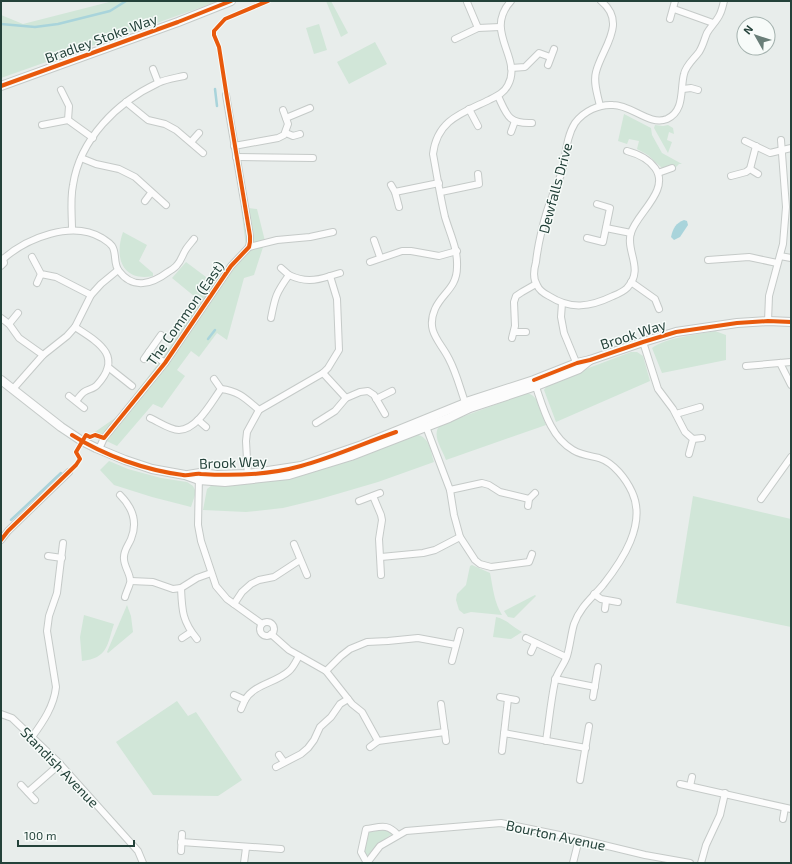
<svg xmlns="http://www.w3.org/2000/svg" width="792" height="864" font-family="'Exo 2',sans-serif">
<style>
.green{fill:#d1e6d8}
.water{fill:#a9d4db}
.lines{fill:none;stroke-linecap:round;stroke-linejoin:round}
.stream{stroke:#a9d4db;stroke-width:2.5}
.minor-casing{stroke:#c5cac8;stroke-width:8}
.tertiary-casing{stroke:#c5cac8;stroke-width:10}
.minor{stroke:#fcfcfc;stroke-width:6}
.tertiary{stroke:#fcfcfc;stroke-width:8}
.cycleway-casing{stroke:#f7fbf9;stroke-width:6}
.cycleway{stroke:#e8590c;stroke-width:4}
.labels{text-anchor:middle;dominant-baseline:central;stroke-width:3;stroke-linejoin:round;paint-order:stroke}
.street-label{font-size:14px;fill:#24423a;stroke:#f7fbf9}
</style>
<rect width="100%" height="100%" fill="#e8edeb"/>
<!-- green -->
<g class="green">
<polygon points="113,1 219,1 1,78 1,15 23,24"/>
<polygon points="326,1 331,1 348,33 341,37"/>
<polygon points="319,24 327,50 314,54 306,28"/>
<polygon points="375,42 387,64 349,84 337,62"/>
<polygon points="624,114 651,128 652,135 662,153 682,164 679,164 676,167 673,166 663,169 648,155 637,149 639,141 629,139 627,144 618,141"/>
<polygon points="655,125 663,126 668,125 673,128 674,134 669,132 667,140 672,142 668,153 654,128"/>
<polygon points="241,207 257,209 265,241 254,275 244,278 227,340 217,333 199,357 191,351 177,370 185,376 162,408 153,404 117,446 92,434 118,416 164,356 200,301 172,278 186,262 214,283 246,247"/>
<path d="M123 232 147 245 139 261 153 273V276C122 282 114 257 123 232Z"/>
<path d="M715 331 726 335V360L662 373 652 348C667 337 697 335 715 331Z"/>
<polygon points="631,352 637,352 643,356 650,381 556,422 544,390 549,383"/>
<path d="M527 393C540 396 542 414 546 425L446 460C442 449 431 435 440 425Z"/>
<path d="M415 434C430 437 430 449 434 462L378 482 320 499 283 508 246 512 203 510 207 489 212 485Z"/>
<polygon points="109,461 128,469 161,478 187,482 193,486 196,492 191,507 152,497 114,485 100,470"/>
<polygon points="693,496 791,519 791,627 676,603"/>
<path d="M472 565 490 573C493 588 494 602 502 615L471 612 464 614 459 610 456 600 457 594 466 585 470 566Z"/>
<polygon points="535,595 536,596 514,618 508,617 504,611"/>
<polygon points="127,605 131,616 133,632 108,653 107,652"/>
<path d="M84 615 114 624C107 645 108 658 82 661L80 637Z"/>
<path d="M496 617C506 619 513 627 522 632L511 639 493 637Z"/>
<polygon points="177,701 188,716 196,712 242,780 218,796 153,795 116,742"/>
<polygon points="391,829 393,833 377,845 367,857 364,852 369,832"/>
</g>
<!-- water -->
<path class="water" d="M684 220 687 221 688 225 680 237 674 240 671 237C673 228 676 223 684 220Z"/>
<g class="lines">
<!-- stream -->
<g class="stream">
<polyline points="1,24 35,27 58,24 110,11 126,1"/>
<polyline points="215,89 217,106"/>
<polyline points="208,339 215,330"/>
<polyline points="11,520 61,473"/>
</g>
<!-- minor casing -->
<g class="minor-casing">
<g id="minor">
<polyline points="467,2 478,28"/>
<polyline points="674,9 713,23"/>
<polyline points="670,19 675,1"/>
<polyline points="455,39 478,28 500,27"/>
<polyline points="548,65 554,49"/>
<polyline points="511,68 525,67 539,53 550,57"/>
<polyline points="153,69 158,82"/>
<polyline points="683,89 691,88 698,90"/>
<polyline points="61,90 69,106 68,120"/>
<path d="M498 96C507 115 508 124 532 123"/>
<polyline points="126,102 148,120 165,124 176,130 203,153"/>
<path d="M600 106C598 96 593 83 596 72 602 48 628 23 601 1"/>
<polyline points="469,109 478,126"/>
<polyline points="286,118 310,108"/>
<polyline points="42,125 68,120 93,138"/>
<polyline points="511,132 515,121"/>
<polyline points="286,133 293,136 300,134"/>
<polyline points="745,141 770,153 791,148"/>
<polyline points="191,142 199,133"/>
<polyline points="234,146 278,138 284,135 288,124 283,110"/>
<path d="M627 151C638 154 648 158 655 168 671 190 636 214 631 233 625 251 645 269 627 288 623 292 618 294 613 296 590 307 571 310 549 296 545 294 539 290 537 285 533 279 534 269 536 262 538 243 545 214 552 197 555 188 559 180 562 172 566 156 566 137 575 123 584 111 599 104 613 105 632 105 649 126 667 119 685 111 680 89 684 74 686 65 694 59 699 52 703 46 704 40 707 33 711 26 717 21 720 14 722 10 723 5 724 1"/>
<polyline points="236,157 313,158"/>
<polyline points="81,158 96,164 119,169 135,177 166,205"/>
<polyline points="750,169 756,146"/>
<polyline points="658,173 672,168"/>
<polyline points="731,176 746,172 750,169 758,174"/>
<polyline points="391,185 395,192 399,207"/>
<polyline points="395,192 439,183"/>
<polyline points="441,192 479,184 478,174"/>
<polyline points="145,201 151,193"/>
<polyline points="606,228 631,233"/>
<path d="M72 230C72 215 70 200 73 185 80 139 117 102 158 83 166 79 175 78 184 76"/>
<polyline points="587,238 603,242 610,208 597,204"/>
<polyline points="374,240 380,257"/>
<polyline points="249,247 277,240 310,237 333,232"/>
<polyline points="780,256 791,258"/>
<polyline points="32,257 41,274 56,277 91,295"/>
<path d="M1 259H3C27 238 72 220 102 238 105 240 109 242 112 246 117 253 113 264 119 271 133 290 152 284 168 272 171 270 175 268 177 265 181 261 182 256 185 251 187 247 191 243 194 239"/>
<polyline points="708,260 749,257 777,263"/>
<polyline points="370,262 402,251 411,251 439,256 457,251"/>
<polyline points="1,266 4,263 3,259"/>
<polyline points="281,268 289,275"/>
<polyline points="330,276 340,273"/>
<polyline points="631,282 655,299 659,309"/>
<polyline points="37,283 41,274"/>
<polyline points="562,303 561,317 564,333 578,367"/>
<polyline points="1,318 9,324 19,338 43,355"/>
<polyline points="768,321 769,296 783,244 786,207 781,140"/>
<polyline points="9,324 18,313"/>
<path d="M75 327C98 342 124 356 97 385 94 389 88 389 84 392 81 394 78 399 76 401"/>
<polyline points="514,332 526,332"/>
<polyline points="512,338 515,326 514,302 516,296 522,292 536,284"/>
<polyline points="643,342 658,389 673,409 685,432 693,439 689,454"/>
<polyline points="149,352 165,363"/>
<polyline points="144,359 161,335"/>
<polyline points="780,363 791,385"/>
<polyline points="746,366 791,362"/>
<polyline points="108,367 132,386"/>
<polyline points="323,373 346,398"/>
<polyline points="214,379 221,389"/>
<path d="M535 384C543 407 550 437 573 450 581 455 591 456 599 458 614 463 626 479 632 492 647 524 622 561 603 585 592 598 580 607 574 624 571 634 570 646 567 656 564 665 557 672 555 681 551 700 549 721 546 741"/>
<polyline points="13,389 43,355 67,336 75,327 91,295 101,284 118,270"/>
<polyline points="69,396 84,408"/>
<polyline points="376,399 392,391"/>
<path d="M465 402C460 388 456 372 449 359 441 342 425 332 435 309 442 293 457 288 457 267 458 249 450 234 445 217 440 196 437 175 433 154 437 120 462 113 489 100 497 96 504 93 508 85 523 58 483 32 511 1"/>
<polyline points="676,414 700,407"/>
<path d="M150 418C159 422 170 430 179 430 197 430 212 401 221 389 239 391 246 399 259 410"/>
<polyline points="198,420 206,427"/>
<polyline points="316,423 335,411 346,398 360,392 368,391 374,395 385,414"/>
<polyline points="425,424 450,490 454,515 460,537 475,560 480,564 491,567 529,562 532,554"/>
<polyline points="693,439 702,438"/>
<polyline points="99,449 104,438 165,363 231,266 249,247 250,242 250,236 226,95"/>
<polyline points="199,476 198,525 201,541 216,586 227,599 262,624"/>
<path d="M248 478 246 441 247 432 259 410 323 373 328 368 339 350 337 299 330 276C315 281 304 282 289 275 276 293 275 297 271 318"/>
<polyline points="450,490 482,483 489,485 500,492 529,499"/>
<path d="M120 495C132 507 138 522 131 539 128 546 123 551 124 559 124 567 132 576 130 583 129 587 126 593 125 597"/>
<polyline points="373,496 381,515 382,520 379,539 381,575"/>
<polyline points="761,499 791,457"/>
<polyline points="359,501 380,493"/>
<polyline points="528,506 529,499 535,493"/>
<polyline points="1,540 8,531 69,472"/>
<polyline points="294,544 307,575"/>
<polyline points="48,556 62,558"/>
<polyline points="381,557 423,553 435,550 460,537"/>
<polyline points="131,581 153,582 173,589 181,588 197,578 211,573"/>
<path d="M181 588C182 610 182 621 197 639"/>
<polyline points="594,594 601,599 618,602"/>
<polyline points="234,604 242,592 251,584 259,580 274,577 300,560"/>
<polyline points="605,609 606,601"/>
<circle cx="267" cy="629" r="7"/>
<polyline points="271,634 289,650 326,671 352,704 362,712 378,741"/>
<polyline points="182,638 191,632"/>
<polyline points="526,638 566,657"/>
<polyline points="531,652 535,643"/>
<polyline points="452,661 460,631"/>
<polyline points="326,671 341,656 350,649 367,642 388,641 418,638 456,645"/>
<polyline points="555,679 595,687"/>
<path d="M234 695 245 700C254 684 276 683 289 671 293 668 296 661 299 656"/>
<polyline points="500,697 516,700"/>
<polyline points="593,697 598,667"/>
<polyline points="441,704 446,741"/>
<polyline points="241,709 245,700"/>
<polyline points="1,714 12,718 60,764 138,851 143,863"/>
<polyline points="504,733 586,748"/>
<path d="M32 737C43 722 54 706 56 687L47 631 49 616 57 593 63 543"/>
<polyline points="370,747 378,741 445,732"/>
<polyline points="502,751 508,699"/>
<polyline points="279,755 284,762"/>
<polyline points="276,767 301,754 308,748 314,740 320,727 331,717 340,704 348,699"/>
<polyline points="580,780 589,726"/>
<polyline points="680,784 791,809"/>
<polyline points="21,785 35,800"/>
<polyline points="690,786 692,777"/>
<polyline points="28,792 60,764"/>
<polyline points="783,819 785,808"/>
<polyline points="181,842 281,849"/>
<polyline points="181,851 182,834"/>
<polyline points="244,863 246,848"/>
<polyline points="367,863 380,846 406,831 501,823 579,839 645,855 690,863"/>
<path d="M367 863 361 852 366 829C381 827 387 823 398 835"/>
<polyline points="573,863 579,839"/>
<polyline points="701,863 706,845 720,815 725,793"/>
</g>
</g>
<!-- tertiary casing -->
<g class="tertiary-casing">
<g id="tertiary">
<polyline points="1,86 178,22 231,1"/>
<polyline points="1,380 61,427 82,441 96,448 125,460 152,469 185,475 199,480 225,482 289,475 351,456 449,418 470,408 536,386 579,369 590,360"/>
<polyline points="188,475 200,473 217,475 248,474 301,466 362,445 463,404 466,402 534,380 577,363 590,360 643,342 676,332 737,323 768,321 791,322"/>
</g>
</g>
<!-- minor -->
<use href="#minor" class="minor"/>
<!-- tertiary -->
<use href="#tertiary" class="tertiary"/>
<!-- cycleway casing -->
<g class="cycleway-casing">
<g id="cycleway">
<polyline points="1,86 178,22 231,1"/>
<polyline points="534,380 577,363 590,360 643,342 676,332 737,323 768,321 791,322"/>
<path d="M72 435C105 456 145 470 183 475 189 476 195 473 201 474 234 476 269 475 301 466 334 457 364 443 396 432"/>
<polyline points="1,540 8,531 76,465 80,459 76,452 86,435 90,437 95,435 104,438 165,363 231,266 249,247 250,242 250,236 227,98 222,66 219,47 214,35 214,31 225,19 268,1"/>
</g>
</g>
<!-- cycleway -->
<use href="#cycleway" class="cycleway"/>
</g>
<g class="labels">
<!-- street labels -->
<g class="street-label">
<text transform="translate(101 38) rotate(-20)">Bradley Stoke Way</text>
<text transform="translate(555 188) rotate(-75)">Dewfalls Drive</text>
<text transform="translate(185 313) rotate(-55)">The Common (East)</text>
<text transform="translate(633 334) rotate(-18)">Brook Way</text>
<text transform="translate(233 462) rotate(-2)">Brook Way</text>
<text transform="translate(60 767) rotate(46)">Standish Avenue</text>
<text transform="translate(556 835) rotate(12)">Bourton Avenue</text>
</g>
</g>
<!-- border -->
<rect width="792" height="864" fill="none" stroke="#24423a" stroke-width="4"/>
<!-- north arrow -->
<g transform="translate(756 36) rotate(309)"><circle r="19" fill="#f7fbf9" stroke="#a3b1ad"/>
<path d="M0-3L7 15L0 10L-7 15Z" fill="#697e78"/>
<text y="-6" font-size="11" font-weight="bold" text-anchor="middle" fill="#24423a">N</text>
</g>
<!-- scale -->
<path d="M18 840v6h116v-6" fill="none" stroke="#24423a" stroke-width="2"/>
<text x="24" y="840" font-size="12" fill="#24423a" stroke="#f7fbf9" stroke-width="3" paint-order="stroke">100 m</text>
</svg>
